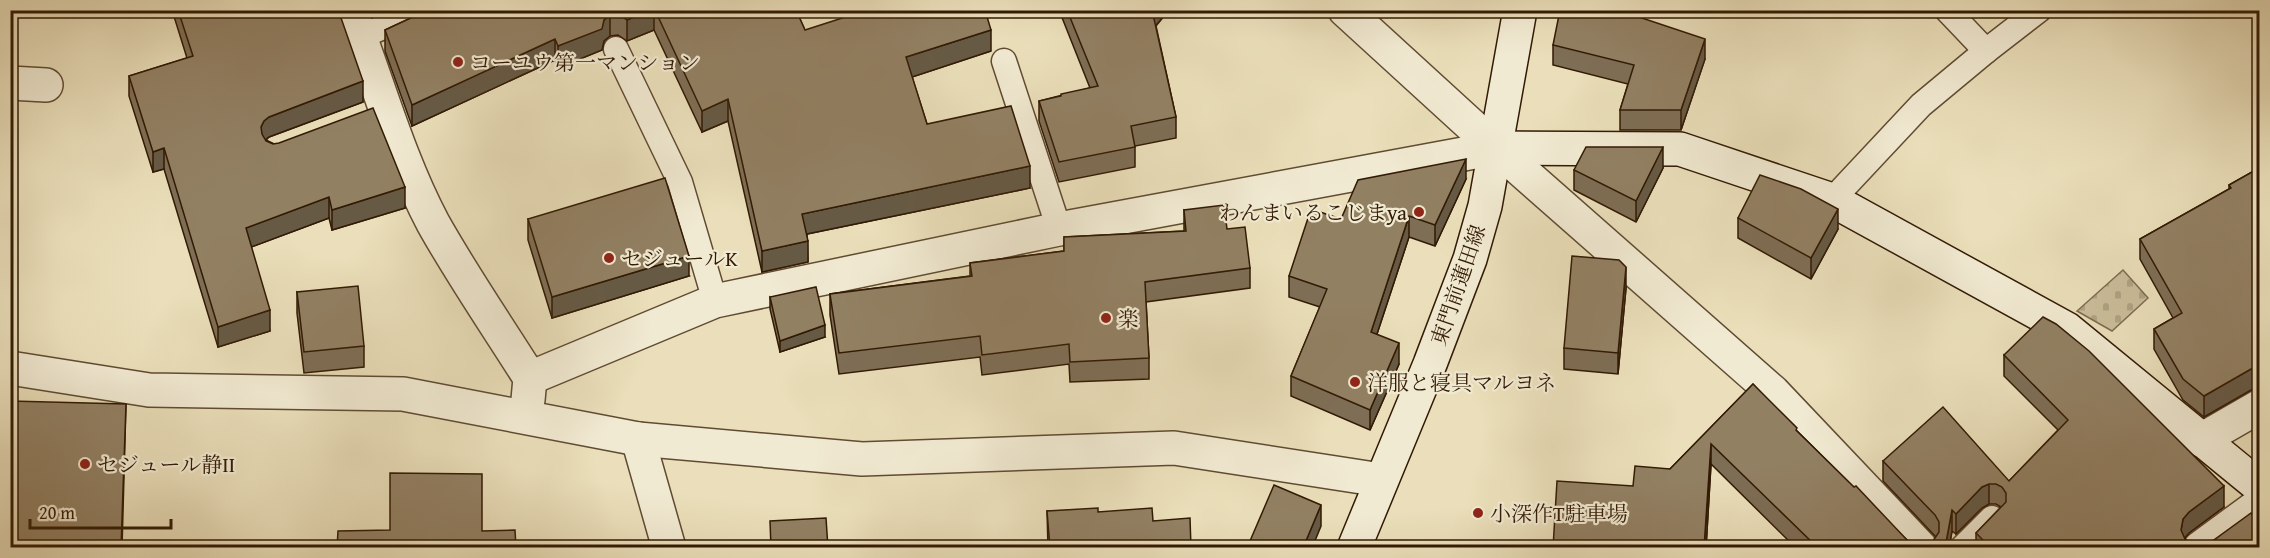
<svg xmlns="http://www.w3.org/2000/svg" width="2270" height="558" font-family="'Gentium Book Plus','Noto Serif JP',serif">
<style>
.cemetery{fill:url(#cemetery-stones);stroke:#7e6c50;stroke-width:1.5}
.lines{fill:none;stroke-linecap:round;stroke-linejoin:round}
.lane-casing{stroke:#604b32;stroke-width:27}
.street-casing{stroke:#604b32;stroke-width:36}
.secondary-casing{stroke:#321a04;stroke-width:36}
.lane{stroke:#f1ead2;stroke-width:24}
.street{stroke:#f1ead2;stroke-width:33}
.secondary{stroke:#f1ead2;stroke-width:33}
.wall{fill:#7e6e55;stroke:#321a04;stroke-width:1.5}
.shaded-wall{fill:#665a45;stroke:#321a04;stroke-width:1.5}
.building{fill:#928063;stroke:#321a04;stroke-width:1.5}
.poi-dot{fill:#8f2418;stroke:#f1ead2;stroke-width:2}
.labels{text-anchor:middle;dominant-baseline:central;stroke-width:4.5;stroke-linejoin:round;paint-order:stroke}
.poi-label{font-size:21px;fill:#321a04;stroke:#f1ead2;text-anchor:start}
.street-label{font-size:21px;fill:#321a04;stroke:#f1ead2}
</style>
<defs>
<pattern id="cemetery-stones" width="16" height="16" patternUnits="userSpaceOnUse" patternTransform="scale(1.5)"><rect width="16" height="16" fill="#cbbe9b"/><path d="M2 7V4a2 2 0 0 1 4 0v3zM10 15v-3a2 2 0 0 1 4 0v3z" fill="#afa384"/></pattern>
</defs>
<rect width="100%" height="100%" fill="#eadfba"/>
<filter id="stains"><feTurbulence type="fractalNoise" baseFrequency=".00333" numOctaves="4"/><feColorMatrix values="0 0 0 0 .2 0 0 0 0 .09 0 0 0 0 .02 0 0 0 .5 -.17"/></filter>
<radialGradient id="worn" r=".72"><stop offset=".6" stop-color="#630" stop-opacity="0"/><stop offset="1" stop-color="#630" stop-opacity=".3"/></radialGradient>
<!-- cemetery -->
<polygon class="cemetery" points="2123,270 2148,298 2112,331 2077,311"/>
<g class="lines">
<!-- lane casing -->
<g class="lane-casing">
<g id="lane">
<polyline points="1947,10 1986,51"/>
<polyline points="360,37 411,15"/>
<polyline points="616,49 680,182 715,301"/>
<polyline points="1004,61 1059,229"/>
<polyline points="1832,200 1921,105 1986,51 2039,10"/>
<polyline points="1962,548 1992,518"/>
</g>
</g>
<!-- street casing -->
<g class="street-casing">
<g id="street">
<path d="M350 10C378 81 397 155 433 223 462 275 498 327 530 378L528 400"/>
<polyline points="1345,10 1496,148 1773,392 1921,548"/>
<polyline points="10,83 46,85"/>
<polyline points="10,368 149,390 403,394 638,439 862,459 1174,448 1381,480"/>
<polyline points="530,378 715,301 1059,229 1496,148"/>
<polyline points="638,439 669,548"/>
<polyline points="2201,440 2260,406"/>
<polyline points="2200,548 2260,504"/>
</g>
</g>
<!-- secondary casing -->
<g class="secondary-casing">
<g id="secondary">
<polyline points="1496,148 1680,149 1832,200 2067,329 2260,487"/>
<polyline points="1354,548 1430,364 1470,259 1485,206 1520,10"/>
</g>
</g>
<!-- lane -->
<use href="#lane" class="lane"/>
<!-- street -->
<use href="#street" class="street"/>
<!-- secondary -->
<use href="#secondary" class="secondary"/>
</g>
<!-- wall -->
<g class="wall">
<polygon points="172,10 332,10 363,102 269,137 266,140 405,208 332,230 329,218 251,247 270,331 218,347 164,169 153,172 129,96 129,76 187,58"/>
<polygon points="428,10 796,10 805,30 991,51 912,77 927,124 1030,188 807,234 808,262 762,272 728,121 702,132 654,30 627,41 618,35 610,36 604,41 602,50 558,68 555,60 412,126 385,51 385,30"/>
<polygon points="1059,10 1169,10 1156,26 1176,117 1176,138 1135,146 1135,167 1059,182 1039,121 1039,101 1090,88"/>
<polygon points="1553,45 1705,59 1681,130 1620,130 1620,110 1628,84 1553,65"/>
<polygon points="1663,168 1636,222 1574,190 1574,170"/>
<polygon points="2259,168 2251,390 2204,417 2183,400 2154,349 2154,329 2173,318 2140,259 2140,239 2229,189 2229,185"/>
<polygon points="1466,179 1435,246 1409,237 1377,334 1399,364 1370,430 1291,396 1291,376 1320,307 1289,297 1289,276 1341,219"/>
<polygon points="1184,210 1227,229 1250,268 1250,288 1146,302 1149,358 1149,379 1070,382 1069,364 982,375 980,357 839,374 830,315 830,294 970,276 970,263 1064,251 1064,237 1184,231"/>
<polygon points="1738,218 1838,229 1811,279 1738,238"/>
<polygon points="528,219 689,276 552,318 528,240"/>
<polygon points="1626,288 1618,374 1564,369 1564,348"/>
<polygon points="297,292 364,346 364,367 304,373 297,313"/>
<polygon points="770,297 825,337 780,352 770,309"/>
<polygon points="2004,355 2224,507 2189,533 2185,538 2185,539 2193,545 2203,546 2259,548 1976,548 1976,533 2001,507 1996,504 1989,504 1982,508 1956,534 1952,531 1949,548 1796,548 1711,464 1706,548 1553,548 1633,486 1670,469 1753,384 1797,431 1907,540 1916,545 1926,545 1933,541 1936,537 1883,481 1883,461 2009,481 2058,430 2004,376"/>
<polygon points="1047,511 1098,512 1153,521 1191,548 1048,548"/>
</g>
<!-- shaded-wall -->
<g class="shaded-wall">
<polygon points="650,10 654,10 654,30 627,41 627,20"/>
<polygon points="1152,10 1169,10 1152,30"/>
<polygon points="610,15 610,36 604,41 602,50 558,68 558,46 604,20"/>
<polygon points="991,30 991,51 906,79 906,57"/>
<polygon points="555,39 555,60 412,126 412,105"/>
<polygon points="1705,39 1705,59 1681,130 1681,110"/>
<polygon points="363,81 363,102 269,137 264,141 261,147 261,127 264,121 269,117"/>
<polygon points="728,99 728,121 702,132 702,111"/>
<polygon points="1663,147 1663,168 1636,222 1636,201"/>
<polygon points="164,148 164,169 153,172 153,152"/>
<polygon points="1466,159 1466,179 1435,246 1435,225"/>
<polygon points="1030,166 1030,188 802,235 802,214"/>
<polygon points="405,187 405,208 332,230 332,210"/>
<polygon points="329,197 329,218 246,249 246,228"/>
<polygon points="1838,209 1838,229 1811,279 1811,258"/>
<polygon points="1409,216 1409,237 1371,352 1371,332"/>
<polygon points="808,241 808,262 762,272 762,251"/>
<polygon points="689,256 689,276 552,318 552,297"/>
<polygon points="1626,267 1626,288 1618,374 1618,353"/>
<polygon points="270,310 270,331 218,347 218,327"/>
<polygon points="825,325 825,337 780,352 780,341"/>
<polygon points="1399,343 1399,364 1370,430 1370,410"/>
<polygon points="2259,367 2259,388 2251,390 2204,417 2204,396 2251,369"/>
<polygon points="126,404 122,548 121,548"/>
<polygon points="1711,444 1711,464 1706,548 1704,548"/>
<polygon points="1989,484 1989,504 1982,508 1956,534 1956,514 1982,487"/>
<polygon points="2224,486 2224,507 2189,533 2183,540 2181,530 2183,519 2189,512"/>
<polygon points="1321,505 1321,526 1312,548 1303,548"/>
<polygon points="1952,510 1952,531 1949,548 1945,548"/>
</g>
<!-- building -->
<g class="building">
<polygon points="178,10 332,10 334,17 340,15 363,81 269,117 264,121 261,127 262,134 266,141 273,144 279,143 373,108 405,187 332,210 329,197 246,228 270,310 218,327 164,148 153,152 129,76 193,56"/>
<polygon points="428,10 650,10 627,20 618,14 610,15 604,20 602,29 558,46 555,39 412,105 385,30"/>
<polygon points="655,10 796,10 805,30 867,10 985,10 991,30 906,57 927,124 1011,106 1030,166 802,214 808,241 762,251 728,99 702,111"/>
<polygon points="1067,10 1152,10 1176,117 1131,126 1135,147 1059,162 1039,101 1061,96 1061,94 1098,86"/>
<polygon points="1560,10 1618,10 1705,39 1681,110 1620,110 1634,65 1553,45"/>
<polygon points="1586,147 1663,147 1636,201 1574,170"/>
<polygon points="1466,159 1435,225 1409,216 1371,332 1399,343 1370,410 1291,376 1327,289 1289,276 1311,209 1341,219 1358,180"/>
<polygon points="2259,168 2259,367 2251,369 2204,396 2183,379 2154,329 2182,313 2140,239 2231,188 2229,185"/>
<polygon points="1760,175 1801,189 1838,209 1811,258 1738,218"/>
<polygon points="665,178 689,256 552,297 528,219"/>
<polygon points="1224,205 1227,229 1245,227 1250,268 1145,282 1149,358 1070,362 1069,344 982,355 980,336 839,353 830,294 972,276 970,263 1064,251 1064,237 1186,231 1184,210"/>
<polygon points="1572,256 1619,260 1626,267 1618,353 1564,348"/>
<polygon points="358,286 364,346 304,352 297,292"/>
<polygon points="816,287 825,325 780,341 770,297"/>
<polygon points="2043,317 2056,324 2089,351 2224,486 2189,512 2183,519 2181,530 2185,539 2193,545 2203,546 2211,542 2251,513 2254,517 2259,513 2259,548 1991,548 1976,533 2006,502 2006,493 2002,487 1996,484 1989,484 1982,487 1956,514 1952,510 1945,548 1818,548 1711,444 1704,548 1553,548 1557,481 1633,486 1635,466 1670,469 1753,384 1797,428 1796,430 1854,487 1856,486 1907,540 1916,545 1926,545 1933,541 1939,532 1939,522 1935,515 1883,461 1943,407 2009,481 2068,420 2004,355"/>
<polygon points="10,401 126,404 121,548 10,548"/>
<polygon points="390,473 482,474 482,531 515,530 516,548 337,548 338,531 390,530"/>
<polygon points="1274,485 1321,505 1303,548 1247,548"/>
<polygon points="1098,508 1098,512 1152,508 1153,521 1190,518 1191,548 1050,548 1047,511"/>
<polygon points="826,518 828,548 771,548 770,521"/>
</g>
<!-- markers -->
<g class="poi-dot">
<circle cx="458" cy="62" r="6"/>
<circle cx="1419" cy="212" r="6"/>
<circle cx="609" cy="258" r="6"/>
<circle cx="1106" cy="318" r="6"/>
<circle cx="1355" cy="382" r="6"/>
<circle cx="85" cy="464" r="6"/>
<circle cx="1478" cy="513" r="6"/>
</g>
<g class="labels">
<!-- poi labels -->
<g class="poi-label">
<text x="470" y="62">コーユウ第一マンション</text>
<text x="1407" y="212" text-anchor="end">わんまいるこじまya</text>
<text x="621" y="258">セジュールK</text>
<text x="1118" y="318">楽</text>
<text x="1367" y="382">洋服と寝具マルヨネ</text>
<text x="97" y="464">セジュール静Ⅱ</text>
<text x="1490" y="513">小深作T駐車場</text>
</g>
<!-- street labels -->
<g class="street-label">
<text transform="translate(1458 285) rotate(-71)">東門前蓮田線</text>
</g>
</g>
<!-- margin -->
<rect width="2270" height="558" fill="none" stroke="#eadfba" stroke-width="36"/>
<rect x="12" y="12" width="2246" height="534" fill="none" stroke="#321a04" stroke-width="3"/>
<rect x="18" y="18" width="2234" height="522" fill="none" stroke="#321a04" stroke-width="1.5"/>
<!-- scale -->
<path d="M30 519v9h141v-9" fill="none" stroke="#321a04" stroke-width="3"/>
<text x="39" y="519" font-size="18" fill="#321a04" stroke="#f1ead2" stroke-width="4.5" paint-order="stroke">20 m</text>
<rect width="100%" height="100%" filter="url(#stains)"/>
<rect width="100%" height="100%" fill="url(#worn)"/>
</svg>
